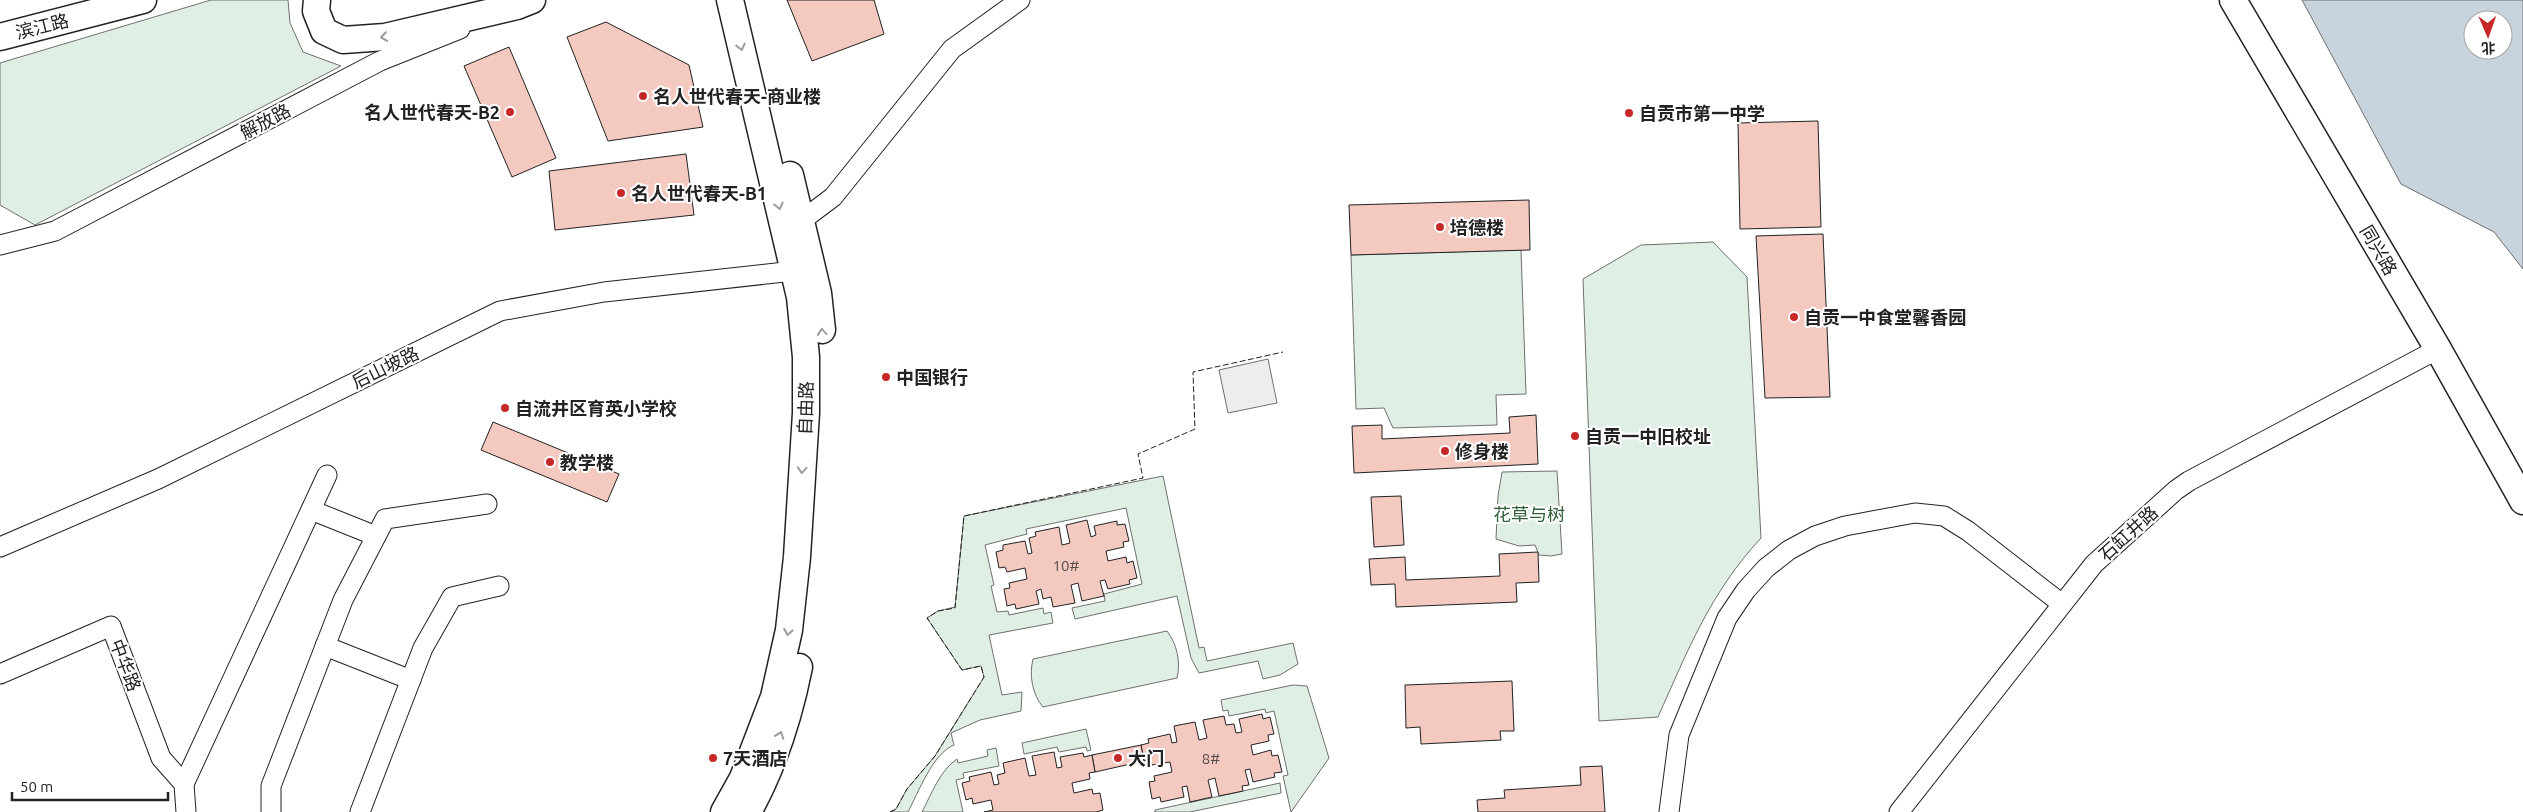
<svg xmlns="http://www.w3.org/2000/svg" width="2523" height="812" font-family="Ubuntu,'Noto Sans SC',sans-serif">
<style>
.green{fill:#e0efe3;stroke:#6f6f6f}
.parking{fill:#ededed;stroke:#6f6f6f}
.water{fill:#c7d3dd;stroke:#6f6f6f;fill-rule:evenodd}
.building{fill:#f3c9c0;stroke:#222}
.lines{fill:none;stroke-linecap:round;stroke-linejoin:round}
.minor-casing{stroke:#222;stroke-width:21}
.secondary-casing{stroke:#222;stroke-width:29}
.minor{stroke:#fff;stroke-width:19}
.secondary{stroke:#fff;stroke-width:26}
.fence{stroke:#222;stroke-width:1;stroke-dasharray:6 2.5;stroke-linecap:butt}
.oneway{stroke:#9c9c9c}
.poi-dot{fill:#c62828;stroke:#fff;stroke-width:2}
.labels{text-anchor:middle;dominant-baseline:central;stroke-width:4;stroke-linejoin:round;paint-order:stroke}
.number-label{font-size:15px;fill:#564c4a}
.street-label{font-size:18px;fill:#222;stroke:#fff}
.poi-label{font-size:18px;font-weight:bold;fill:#222;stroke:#fff;text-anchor:start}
.park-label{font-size:18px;fill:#2f5e38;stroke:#fff}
</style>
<rect width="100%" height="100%" fill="#fff"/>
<!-- green -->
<g class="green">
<polygon points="211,0 288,0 290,23 303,52 341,66 35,225 0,205 0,63"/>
<path d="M1713 242 1747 277 1761 538C1710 593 1688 650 1658 717L1599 721 1583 279 1641 245Z"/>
<polygon points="1521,250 1526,394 1496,395 1497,425 1393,428 1384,408 1356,409 1351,255"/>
<polygon points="1557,471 1562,554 1551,556 1539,555 1535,545 1519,546 1496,539 1498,496 1502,472"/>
<path d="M1163 476 1199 648 1204 647 1207 661 1293 643 1298 664 1280 675 1263 679 1258 661 1199 673 1191 658 1177 596 1075 619 1072 608 1105 601 1104 594 1142 584 1126 508 1026 529 1027 534 985 545 994 585 991 586 997 612 1008 611 1009 615 1043 608 1044 614 1051 612 1053 623 989 635 1002 695 1022 692 1021 711 980 720 951 733 954 745C933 753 918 793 908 812H890L896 809 907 789 935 756 984 677 981 666 962 670 927 618 938 611 955 607 964 516Z"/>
<path d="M1167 631C1177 644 1181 662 1177 678L1043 707C1032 694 1029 675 1033 659Z"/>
<polygon points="1293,685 1307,686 1329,758 1291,812 1283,776 1288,775 1274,711 1266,713 1265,709 1229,716 1228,710 1223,711 1221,700"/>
<polygon points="1086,729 1091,750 1087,751 1086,747 1059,752 1057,747 1024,754 1022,743"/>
<path d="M996 748 999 766 963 773 964 778 956 780 963 812H922C931 795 940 770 957 759L958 763 988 756 987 750Z"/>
<polygon points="1280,783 1281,793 1190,812 1155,812 1155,810"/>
</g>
<!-- parking -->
<polygon class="parking" points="1268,359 1277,403 1228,413 1219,370"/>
<!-- water -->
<path class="water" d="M2302 0H2523V269L2494 232 2401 184ZM2473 20H2503V50H2473Z"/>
<!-- building -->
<g class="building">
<polygon points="787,0 874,0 884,34 812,61"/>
<polygon points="606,22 689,65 703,127 608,141 567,37"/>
<polygon points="509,47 556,158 512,177 464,66"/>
<polygon points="1818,121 1821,227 1740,229 1738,123"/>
<polygon points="686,154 694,215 555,230 549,171"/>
<polygon points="1529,200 1530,250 1351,255 1349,205"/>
<polygon points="1823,234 1830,397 1765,398 1756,236"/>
<polygon points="1536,415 1538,464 1354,473 1352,426 1382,425 1382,439 1510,433 1509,417"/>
<polygon points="493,422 619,474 607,502 481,450"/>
<polygon points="1401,496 1404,545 1374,547 1371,497"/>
<polygon points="1087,520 1091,537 1096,535 1094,526 1117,521 1117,525 1125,524 1129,541 1123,542 1124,547 1106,551 1108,561 1126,557 1127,563 1133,561 1137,578 1129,580 1130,584 1108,589 1105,580 1100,581 1104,596 1082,601 1078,583 1071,585 1075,603 1053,607 1051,597 1043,599 1041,589 1036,591 1039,604 1016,609 1015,604 1007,606 1004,589 1010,588 1009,583 1027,579 1025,568 1007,572 1005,567 999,568 996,552 1003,550 1003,545 1025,541 1028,554 1032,553 1029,538 1036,536 1035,532 1059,527 1062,545 1070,543 1066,525"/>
<polygon points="1538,552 1539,582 1516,583 1517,602 1396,607 1395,584 1371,585 1369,559 1405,557 1406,580 1500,576 1499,554"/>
<polygon points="1512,681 1514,731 1500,731 1501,740 1421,744 1420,727 1406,728 1405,685"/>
<polygon points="1262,714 1263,719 1270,717 1274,734 1268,735 1269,741 1251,745 1253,755 1271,750 1272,756 1278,755 1282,772 1274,773 1275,777 1253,782 1250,769 1245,770 1249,785 1242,786 1243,791 1219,796 1215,778 1208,780 1212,797 1190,802 1187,786 1182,787 1184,797 1161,802 1160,797 1152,799 1149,782 1155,781 1154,776 1172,772 1170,762 1152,765 1150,760 1144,761 1141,745 1149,743 1148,739 1170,734 1172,743 1177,742 1174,726 1195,722 1199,740 1207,738 1203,720 1224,716 1226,725 1234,724 1236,733 1242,732 1239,719"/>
<polygon points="1141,745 1144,761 1095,772 1092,755"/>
<polygon points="1054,752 1057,768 1062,767 1060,757 1083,753 1084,757 1092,755 1095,772 1089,773 1090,779 1072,783 1074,793 1092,789 1093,794 1100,793 1103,810 1096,812 984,812 993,810 991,800 973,804 972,798 966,800 962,783 970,781 969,777 991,772 994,785 999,784 997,775 1005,773 1003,763 1025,758 1029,776 1036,775 1032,756"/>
<polygon points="1602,766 1605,812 1478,812 1477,800 1505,798 1504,790 1581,785 1580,767"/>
</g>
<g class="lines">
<!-- minor casing -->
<g class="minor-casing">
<g id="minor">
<polyline points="801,221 833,197 952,49 1020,0"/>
<polyline points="0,245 55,231 380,61 460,29"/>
<polyline points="311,510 376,536"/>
<polyline points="0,547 158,479 500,311 604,292 794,271"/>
<polyline points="325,646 411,680"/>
<polyline points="0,674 111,626 161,758 184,784 186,812"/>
<polyline points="184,784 327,475"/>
<polyline points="271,812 271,786 343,600 385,519 487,504"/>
<polyline points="360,812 423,648 452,597 499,586"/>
<polyline points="1669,812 1679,735 1727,618 1746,590 1766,568 1789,550 1815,536 1845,526 1915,513 1944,516 1968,531 2062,604"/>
<polyline points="1899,812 2094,564 2176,490 2189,481 2438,349"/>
</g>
</g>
<!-- secondary casing -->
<g class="secondary-casing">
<g id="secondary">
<polyline points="317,0 316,11 324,31 343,40 385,37 517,6 532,0"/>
<polyline points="2233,0 2438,349 2523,501"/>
<polyline points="0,37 143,0"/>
<polyline points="790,175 818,293 822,330"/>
<polyline points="724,812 743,778 774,697 789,630 797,557 806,413 806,357 800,297 730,0"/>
<path d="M748 812C773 767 789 717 799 667"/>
</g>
</g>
<!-- minor -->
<use href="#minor" class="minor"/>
<!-- secondary -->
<use href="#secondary" class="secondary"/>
<!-- fence -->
<polyline class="fence" points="890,812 896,809 907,789 935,756 984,677 981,666 962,670 927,618 938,611 955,608 964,516 1143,478 1138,454 1195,429 1193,372 1283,352"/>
</g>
<!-- one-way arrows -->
<defs><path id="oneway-chevron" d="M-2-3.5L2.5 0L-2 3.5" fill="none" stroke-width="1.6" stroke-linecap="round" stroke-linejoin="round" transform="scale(1.25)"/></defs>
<g class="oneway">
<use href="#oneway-chevron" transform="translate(384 37) rotate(172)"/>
<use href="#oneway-chevron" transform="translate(741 47) rotate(77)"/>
<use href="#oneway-chevron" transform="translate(779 206) rotate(77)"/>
<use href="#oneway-chevron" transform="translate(822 332) rotate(-95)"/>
<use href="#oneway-chevron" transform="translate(802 470) rotate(94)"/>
<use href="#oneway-chevron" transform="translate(788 632) rotate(100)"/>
<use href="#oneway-chevron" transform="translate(780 735) rotate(-71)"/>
</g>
<!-- markers -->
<g class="poi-dot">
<circle cx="643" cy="96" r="5"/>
<circle cx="510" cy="112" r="5"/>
<circle cx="1629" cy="113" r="5"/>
<circle cx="621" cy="193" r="5"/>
<circle cx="1440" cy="227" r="5"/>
<circle cx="1794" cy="317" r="5"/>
<circle cx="886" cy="377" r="5"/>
<circle cx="505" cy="408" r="5"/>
<circle cx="1575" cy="436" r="5"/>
<circle cx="1445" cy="451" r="5"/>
<circle cx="550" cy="462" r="5"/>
<circle cx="713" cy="758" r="5"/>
<circle cx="1118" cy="758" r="5"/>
</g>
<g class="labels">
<!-- number labels -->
<g class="number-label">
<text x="1066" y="565">10#</text>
<text x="1211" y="758">8#</text>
</g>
<!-- street labels -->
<g class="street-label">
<text transform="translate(42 26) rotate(-14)">滨江路</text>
<text transform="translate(265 121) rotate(-28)">解放路</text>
<text transform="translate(2379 250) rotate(60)">同兴路</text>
<text transform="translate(385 367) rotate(-26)">后山坡路</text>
<text transform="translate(805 408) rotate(-88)">自由路</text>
<text transform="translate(2128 533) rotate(-42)">石缸井路</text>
<text transform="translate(126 665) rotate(69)">中华路</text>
</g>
<!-- poi labels -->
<g class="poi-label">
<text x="653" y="96">名人世代春天-商业楼</text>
<text x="500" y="112" text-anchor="end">名人世代春天-B2</text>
<text x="1639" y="113">自贡市第一中学</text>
<text x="631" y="193">名人世代春天-B1</text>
<text x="1450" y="227">培德楼</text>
<text x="1804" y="317">自贡一中食堂馨香园</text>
<text x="896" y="377">中国银行</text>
<text x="515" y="408">自流井区育英小学校</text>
<text x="1585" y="436">自贡一中旧校址</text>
<text x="1455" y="451">修身楼</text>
<text x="560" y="462">教学楼</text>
<text x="723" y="758">7天酒店</text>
<text x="1128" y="758">大门</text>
</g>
<!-- park labels -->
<g class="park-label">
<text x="1529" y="514">花草与树</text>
</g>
</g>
<!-- north arrow -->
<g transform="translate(2488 35) rotate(178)"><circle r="24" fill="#ffffff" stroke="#a7a7a7"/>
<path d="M0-4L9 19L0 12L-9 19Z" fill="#c62828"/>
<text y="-8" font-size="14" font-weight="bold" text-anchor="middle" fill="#222222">北</text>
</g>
<!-- scale -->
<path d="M12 792v8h156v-8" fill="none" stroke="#222222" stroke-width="2.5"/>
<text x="20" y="792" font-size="15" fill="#222222" stroke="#ffffff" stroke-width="4" paint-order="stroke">50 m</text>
</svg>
